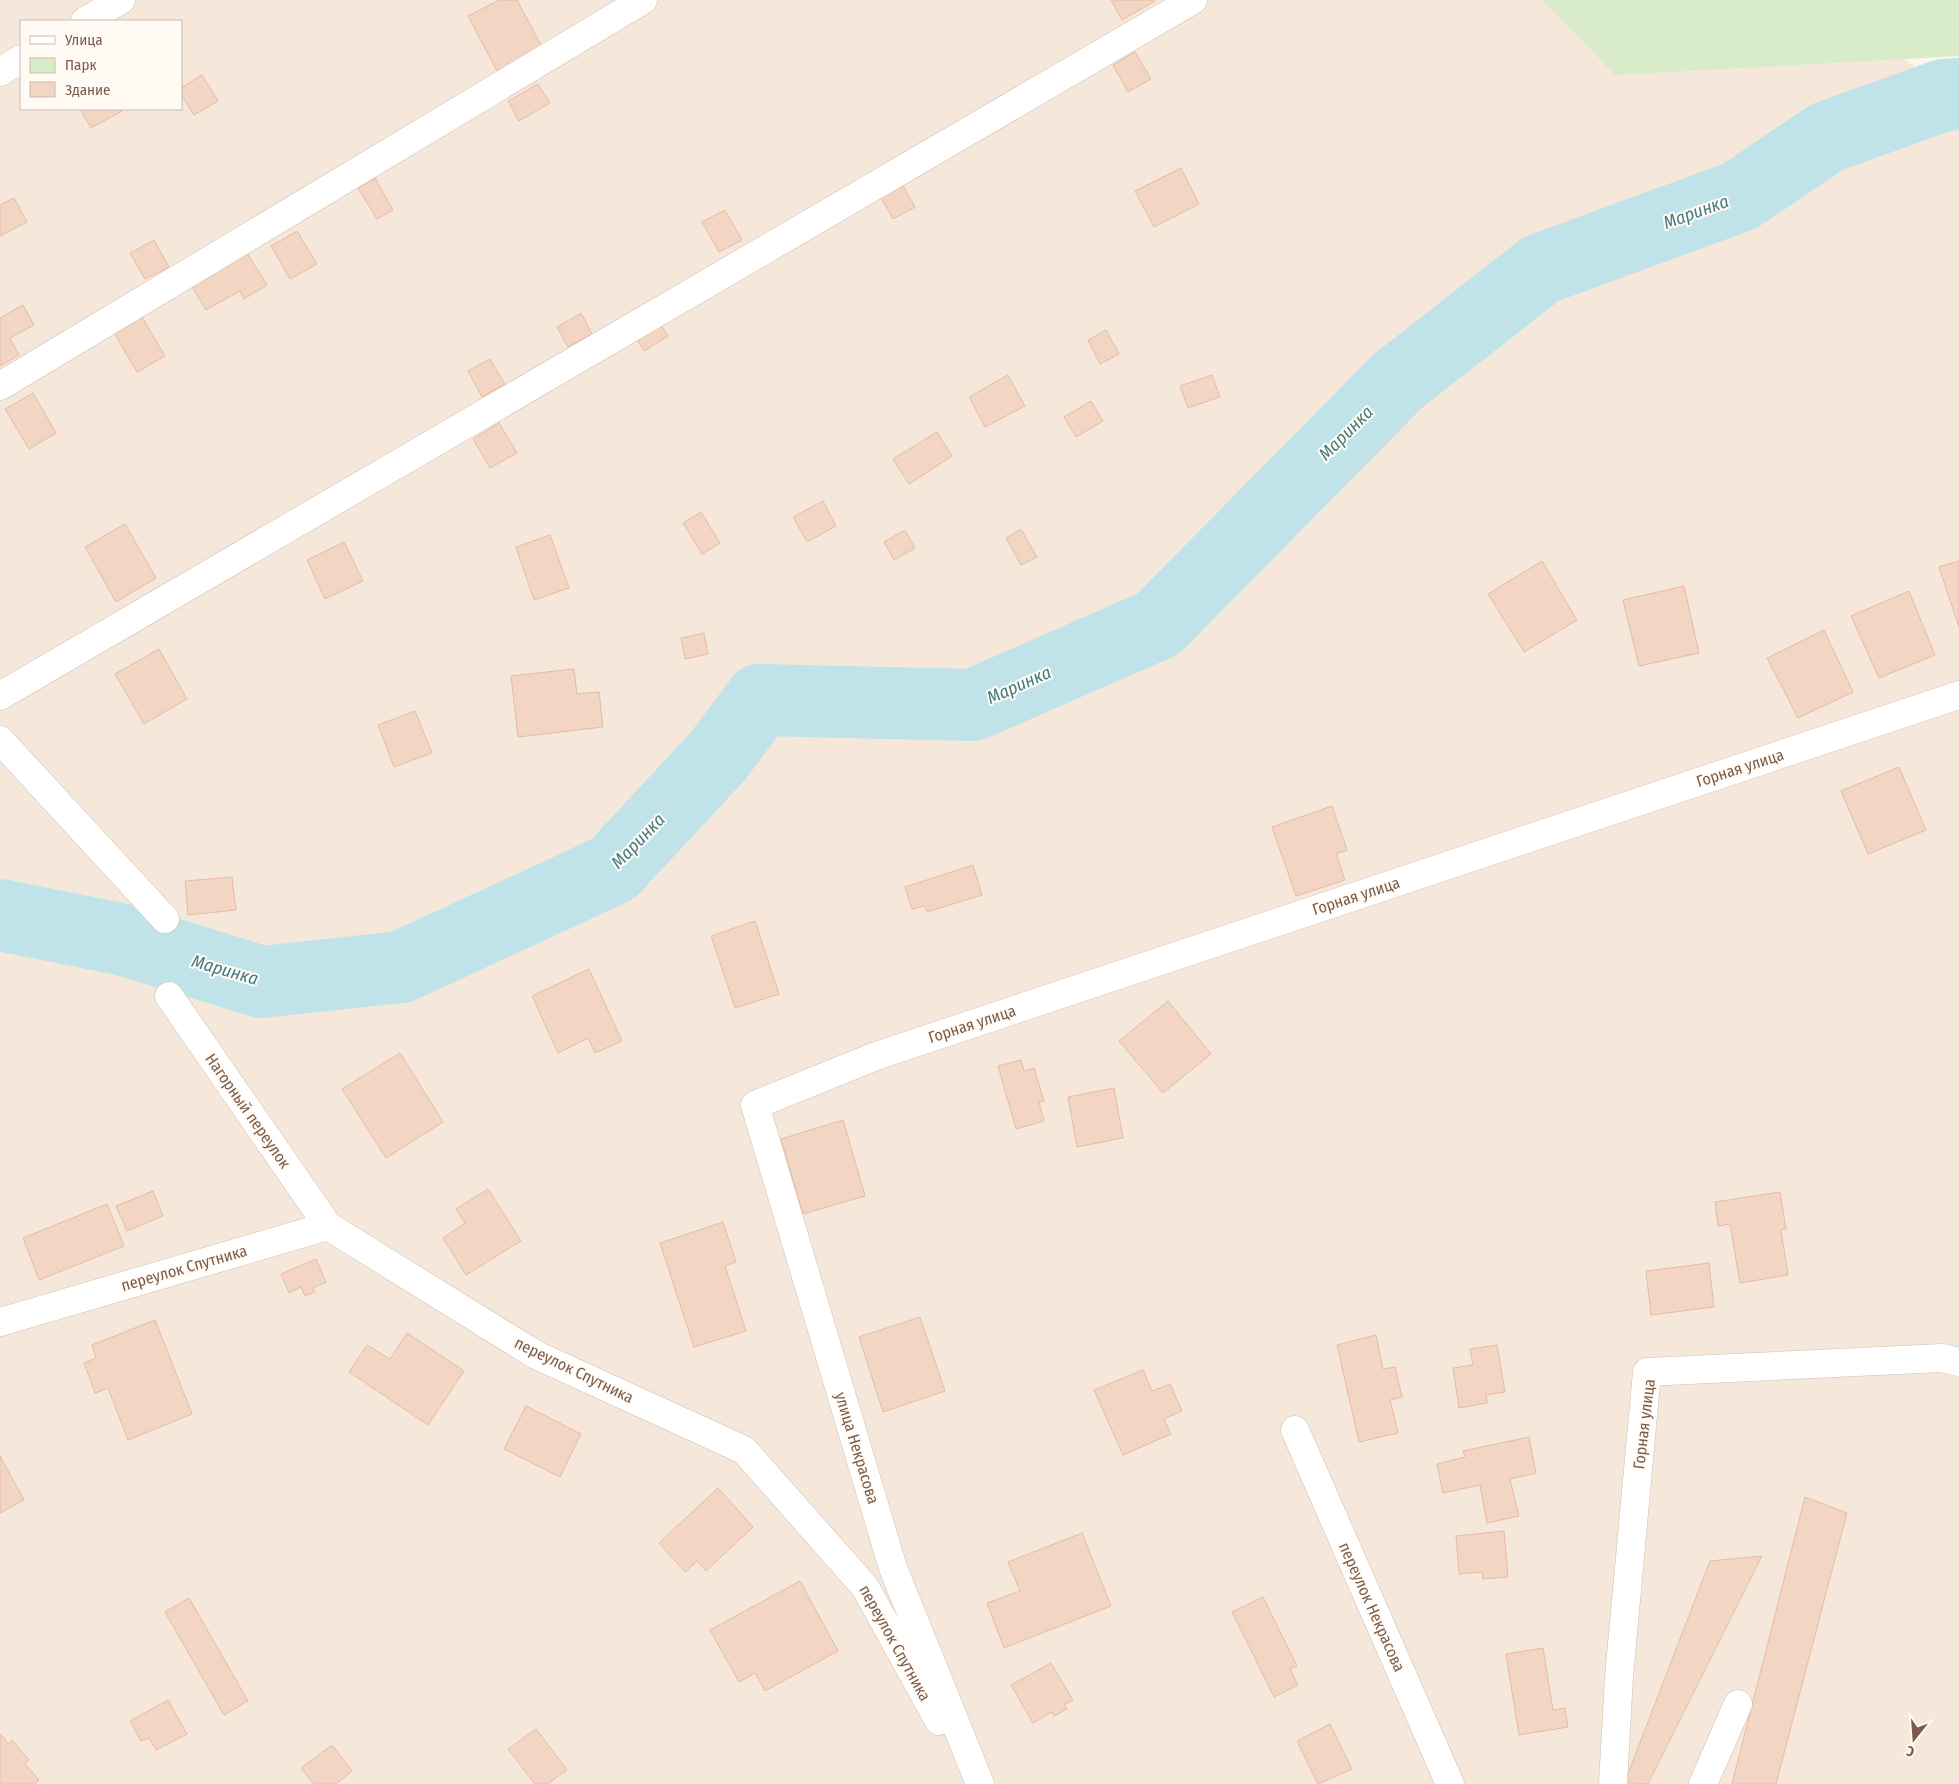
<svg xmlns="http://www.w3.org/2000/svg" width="1959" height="1784" font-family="'Fira Sans Condensed',sans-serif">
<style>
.residential{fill:#f5e8da;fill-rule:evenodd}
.green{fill:#d8ecc9}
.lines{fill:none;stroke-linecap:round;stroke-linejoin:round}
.river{stroke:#bfe3e8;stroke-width:72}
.building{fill:#f3d5c3;stroke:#e6bba3}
.minor-casing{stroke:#d1beb0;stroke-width:29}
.minor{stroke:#fff;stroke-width:28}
.labels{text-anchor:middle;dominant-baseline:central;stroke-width:4;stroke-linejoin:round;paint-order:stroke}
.street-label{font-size:16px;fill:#7a5c4d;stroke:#fffaf3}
.water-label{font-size:18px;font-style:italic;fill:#437c86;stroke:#fffaf3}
</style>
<rect width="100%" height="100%" fill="#fdf6ec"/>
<!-- residential -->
<path class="residential" d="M0 0H1812L1959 95V1784H0ZM21 21H181V109H21Z"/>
<!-- green -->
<polygon class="green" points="1543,0 1959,0 1959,56 1615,75"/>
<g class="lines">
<!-- river -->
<polyline class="river" points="0,915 125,940 262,982 401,967 613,869 718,756 760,700 973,705 1158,624 1398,381 1541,269 1740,196 1827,137 1944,95 1959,94"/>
</g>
<!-- building -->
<g class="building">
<polygon points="499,0 517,0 542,47 497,71 468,16"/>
<polygon points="1111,0 1154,0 1155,1 1122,20"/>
<polygon points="1135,52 1151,79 1128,92 1113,65"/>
<polygon points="202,75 218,101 194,115 181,94 181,88"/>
<polygon points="538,84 550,103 519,121 508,101"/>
<polygon points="80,109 121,109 122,111 91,128"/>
<polygon points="1181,168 1199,204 1154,227 1135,191"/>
<polygon points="375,178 393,210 377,219 358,188"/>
<polygon points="902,184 915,207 893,219 880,196"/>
<polygon points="14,198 27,222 0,236 0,205"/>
<polygon points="725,210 742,240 719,252 702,222"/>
<polygon points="297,231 317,264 290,279 271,246"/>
<polygon points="154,240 169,267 145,279 130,253"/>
<polygon points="247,253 267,285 244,299 240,291 206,310 191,285"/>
<polygon points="23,305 34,325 10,338 19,355 0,366 0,318"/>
<polygon points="581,313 592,334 568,347 557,327"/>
<polygon points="142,317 165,356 137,372 114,333"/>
<polygon points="658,321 668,336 644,351 635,336"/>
<polygon points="1106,330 1119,354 1100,364 1088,340"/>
<polygon points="490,359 505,384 482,397 468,371"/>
<polygon points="1008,375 1025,406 985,427 969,397"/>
<polygon points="1212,375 1220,397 1188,408 1180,386"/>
<polygon points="33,393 56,433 29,449 5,409"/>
<polygon points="1091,401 1103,421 1076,437 1064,417"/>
<polygon points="499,423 517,453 490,468 473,439"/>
<polygon points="937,432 952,456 909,484 893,459"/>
<polygon points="823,501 836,526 807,542 793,517"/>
<polygon points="701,512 720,543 702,554 683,523"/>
<polygon points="125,524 156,578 116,602 85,547"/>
<polygon points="1021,529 1037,557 1021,565 1006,538"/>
<polygon points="905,530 915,548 894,560 884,542"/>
<polygon points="550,535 569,588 534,600 516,547"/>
<polygon points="344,542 363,581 325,599 307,560"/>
<polygon points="1542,561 1577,620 1524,652 1488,594"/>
<polygon points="1959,561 1959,627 1939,567"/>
<polygon points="1684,586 1699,653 1639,666 1623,600"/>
<polygon points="1909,591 1935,655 1879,678 1851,616"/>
<polygon points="1824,630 1853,692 1798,718 1767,658"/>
<polygon points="704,633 708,654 685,659 681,638"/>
<polygon points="159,649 187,699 144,724 115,674"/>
<polygon points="574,669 577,694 599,692 603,727 518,737 511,676"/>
<polygon points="415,711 432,753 394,767 378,725"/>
<polygon points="1899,767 1926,830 1868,854 1841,791"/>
<polygon points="1332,806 1347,850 1336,854 1345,880 1296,896 1272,827"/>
<polygon points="973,865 982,895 927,912 925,906 912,909 905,887"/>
<polygon points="232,877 236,910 188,915 185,881"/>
<polygon points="755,921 779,994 735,1008 711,936"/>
<polygon points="589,969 622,1041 595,1053 588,1038 558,1053 532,996"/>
<polygon points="1168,1001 1211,1054 1163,1093 1119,1041"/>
<polygon points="400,1053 443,1122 386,1158 342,1089"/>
<polygon points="1021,1060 1024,1071 1034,1068 1044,1101 1039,1102 1044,1121 1016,1129 998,1066"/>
<polygon points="1114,1088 1123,1138 1077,1147 1068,1097"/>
<polygon points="843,1120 865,1196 803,1214 781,1139"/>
<polygon points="488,1189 521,1241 466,1275 443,1238 465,1223 456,1209"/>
<polygon points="153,1191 163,1216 127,1231 116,1206"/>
<polygon points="1780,1192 1786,1229 1781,1230 1788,1275 1740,1283 1730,1224 1718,1226 1715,1202"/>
<polygon points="107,1204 124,1246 39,1280 23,1238"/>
<polygon points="723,1222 736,1262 725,1266 746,1331 694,1347 660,1243"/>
<polygon points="316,1259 326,1282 313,1288 315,1292 305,1296 301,1287 289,1293 281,1274"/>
<polygon points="1709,1263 1714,1307 1651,1315 1646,1271"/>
<polygon points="920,1317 945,1391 883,1412 859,1337"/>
<polygon points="155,1320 192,1414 128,1440 108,1388 95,1393 84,1363 96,1358 92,1345"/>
<polygon points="407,1333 464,1371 428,1425 349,1372 367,1345 390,1359"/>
<polygon points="1376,1335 1383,1369 1395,1367 1402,1397 1390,1400 1398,1433 1359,1442 1337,1345"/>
<polygon points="1497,1345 1505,1392 1486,1395 1487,1403 1459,1408 1453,1368 1473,1365 1470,1349"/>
<polygon points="1143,1370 1152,1391 1170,1384 1182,1411 1164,1419 1171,1434 1123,1455 1094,1390"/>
<polygon points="526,1406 581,1434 560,1477 504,1449"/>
<polygon points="1529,1437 1536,1473 1510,1479 1519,1516 1487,1523 1480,1485 1443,1493 1437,1464 1465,1457 1463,1451"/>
<polygon points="0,1456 24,1500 0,1513"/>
<polygon points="718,1488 753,1527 706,1571 697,1561 685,1572 659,1543"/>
<polygon points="1805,1497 1847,1513 1776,1784 1732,1784"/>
<polygon points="1504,1531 1508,1577 1483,1579 1482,1572 1459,1574 1456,1536"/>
<polygon points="1082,1533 1111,1606 1004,1648 987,1603 1020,1591 1008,1562"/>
<polygon points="1762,1556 1648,1784 1624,1784 1710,1561"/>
<polygon points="800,1581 838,1651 765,1691 755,1673 739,1682 710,1630"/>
<polygon points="1263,1597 1297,1666 1290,1669 1298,1685 1274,1697 1232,1612"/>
<polygon points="189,1598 248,1701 224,1715 165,1612"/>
<polygon points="1543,1648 1553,1710 1565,1708 1568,1727 1519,1735 1506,1654"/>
<polygon points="1051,1663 1073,1700 1064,1705 1067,1709 1054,1716 1052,1712 1033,1723 1011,1685"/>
<polygon points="168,1700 187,1734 156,1750 149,1738 141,1741 130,1721"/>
<polygon points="1330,1724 1352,1769 1318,1784 1297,1741"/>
<polygon points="536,1729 567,1770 548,1784 535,1784 508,1749"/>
<polygon points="0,1734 9,1744 12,1740 29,1760 25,1764 39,1780 35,1784 2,1784 0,1782"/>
<polygon points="332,1745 352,1771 336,1784 314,1784 301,1768"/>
</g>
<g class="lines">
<!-- minor casing -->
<g class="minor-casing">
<g id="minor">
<polyline points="85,21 121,0"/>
<polyline points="0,72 21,59"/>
<polyline points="0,386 643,0"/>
<polyline points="0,696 1193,0"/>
<polyline points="0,740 165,919"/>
<polyline points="169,996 328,1226"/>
<polyline points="0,1322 328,1226 536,1355 744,1450 865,1587 939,1721"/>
<polyline points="1295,1430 1450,1784"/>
<polyline points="980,1784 893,1568 755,1105 876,1056 1959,695"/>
<polyline points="1613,1784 1619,1677 1647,1372 1942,1358 1959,1362"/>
<polyline points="1703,1784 1738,1704"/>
</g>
</g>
<!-- minor -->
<use href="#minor" class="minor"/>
</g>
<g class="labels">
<!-- street labels -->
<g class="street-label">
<text transform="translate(1740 768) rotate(-18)">Горная улица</text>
<text transform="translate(1356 896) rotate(-18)">Горная улица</text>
<text transform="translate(972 1024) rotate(-18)">Горная улица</text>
<text transform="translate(248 1111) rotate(55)">Нагорный переулок</text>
<text transform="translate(184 1268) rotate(-16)">переулок Спутника</text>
<text transform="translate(574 1370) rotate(26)">переулок Спутника</text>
<text transform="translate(1644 1424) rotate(-83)">Горная улица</text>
<text transform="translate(857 1448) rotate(73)">улица Некрасова</text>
<text transform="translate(1372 1607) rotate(66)">переулок Некрасова</text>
<text transform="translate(895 1643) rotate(61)">переулок Спутника</text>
</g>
<!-- water labels -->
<g class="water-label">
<text transform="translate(1696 212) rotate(-20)">Маринка</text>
<text transform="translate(1346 433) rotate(-45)">Маринка</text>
<text transform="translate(1019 685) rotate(-24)">Маринка</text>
<text transform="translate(638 841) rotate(-46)">Маринка</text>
<text transform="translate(225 970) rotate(16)">Маринка</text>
</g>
</g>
<!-- legend -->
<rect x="20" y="20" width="162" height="90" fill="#fffaf3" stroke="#cabbb1"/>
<rect x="30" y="36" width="25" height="8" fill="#ffffff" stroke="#cabbb1"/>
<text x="65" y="45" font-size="15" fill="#7a5c4d">Улица</text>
<rect x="30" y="58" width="25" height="15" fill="#d8ecc9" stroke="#cabbb1"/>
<text x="65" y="70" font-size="15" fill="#7a5c4d">Парк</text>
<rect x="30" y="82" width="25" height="15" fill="#f3d5c3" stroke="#cabbb1"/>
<text x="65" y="95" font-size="15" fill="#7a5c4d">Здание</text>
<!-- north arrow -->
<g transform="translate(1914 1739) rotate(197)" stroke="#fffaf3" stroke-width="4" paint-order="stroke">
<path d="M0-4L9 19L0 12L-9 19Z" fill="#7a5c4d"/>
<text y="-8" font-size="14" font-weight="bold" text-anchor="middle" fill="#7a5c4d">С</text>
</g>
</svg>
